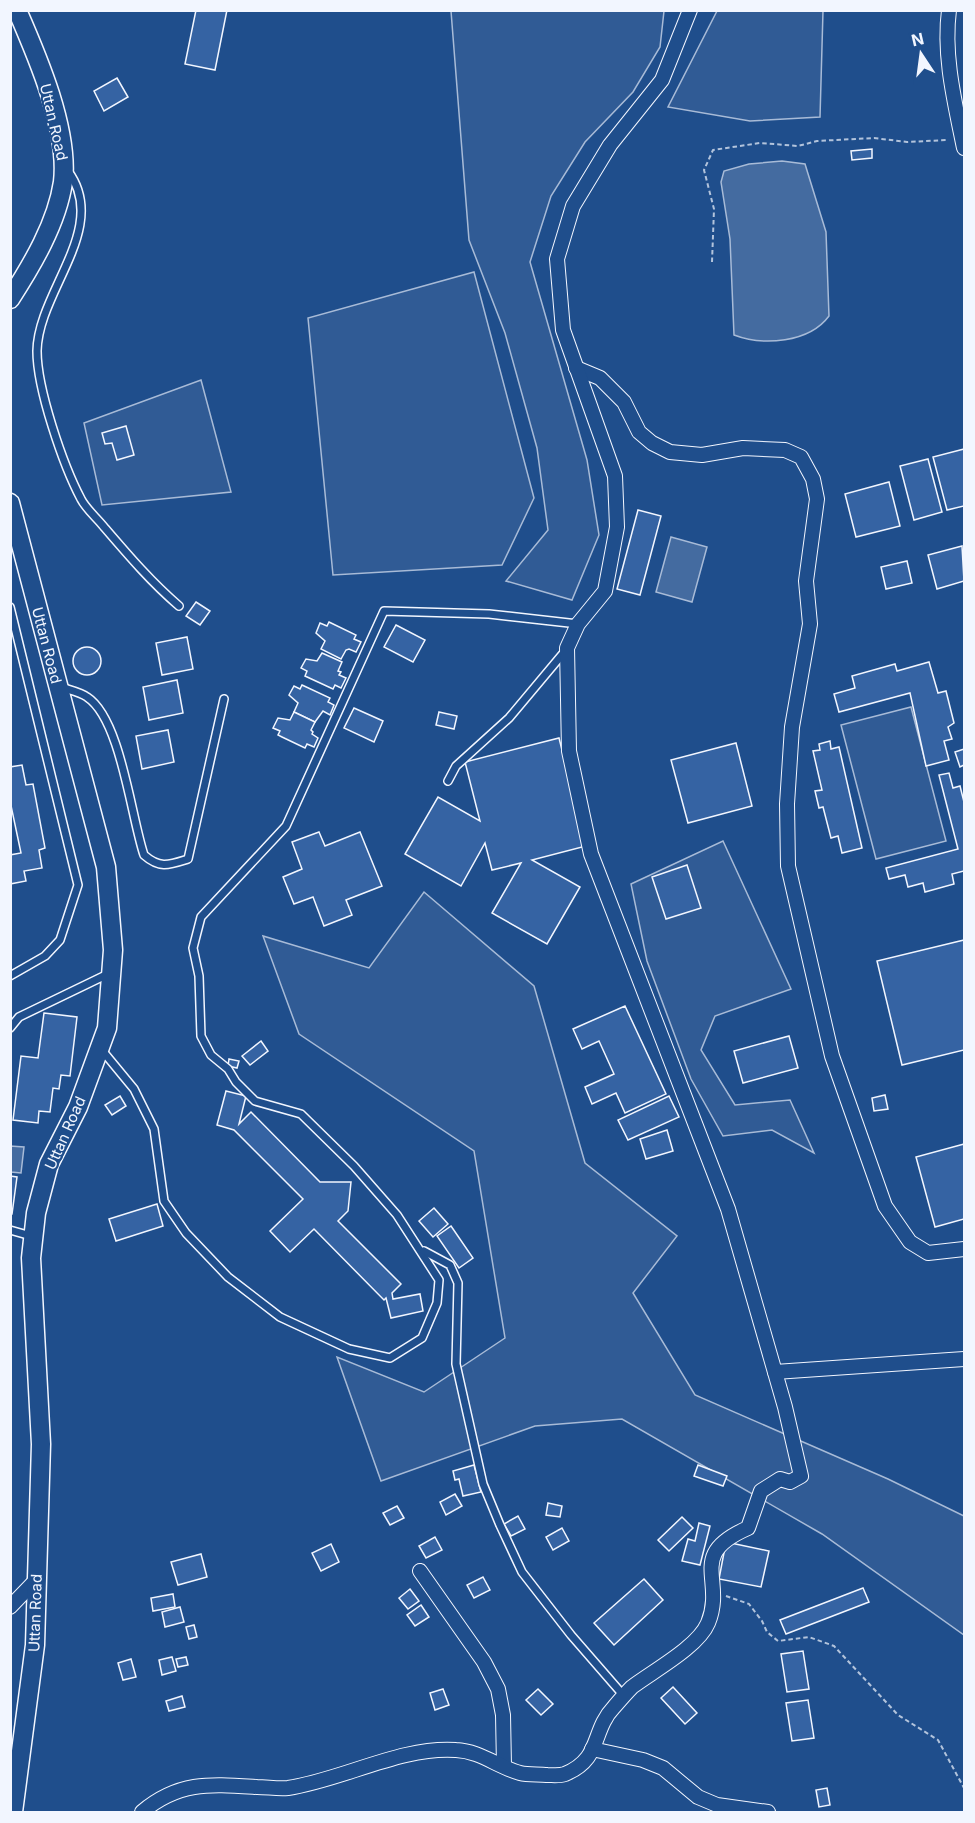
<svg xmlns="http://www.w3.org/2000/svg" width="975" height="1823" font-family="Inter,sans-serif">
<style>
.built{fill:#305b95;stroke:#a8bbd7;stroke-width:1.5}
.water{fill:#446ba0;stroke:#a8bbd7;stroke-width:1.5}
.building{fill:#3563a3;stroke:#f2f6ff;stroke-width:1.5}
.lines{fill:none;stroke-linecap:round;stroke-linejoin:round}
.service-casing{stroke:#f2f6ff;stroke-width:10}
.minor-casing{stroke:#f2f6ff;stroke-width:16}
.secondary-casing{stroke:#f2f6ff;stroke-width:21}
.path{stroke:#b3c4dc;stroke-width:2;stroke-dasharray:4.5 3;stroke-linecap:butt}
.service{stroke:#1f4e8c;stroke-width:7}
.minor{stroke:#1f4e8c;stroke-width:14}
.secondary{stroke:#1f4e8c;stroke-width:18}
.labels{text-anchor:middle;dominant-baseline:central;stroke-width:4.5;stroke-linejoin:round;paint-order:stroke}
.street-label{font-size:15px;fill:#f2f6ff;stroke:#1f4e8c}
</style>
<rect width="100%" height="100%" fill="#1f4e8c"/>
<!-- built -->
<g class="built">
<polygon points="451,11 664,11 660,47 633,92 585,142 551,196 530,262 587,460 599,535 572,600 506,581 548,530 537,448 505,333 469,240"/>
<polygon points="717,11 823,11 820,117 750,121 668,107"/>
<polygon points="474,272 534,498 502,565 333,575 308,318"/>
<polygon points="201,380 231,492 102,505 84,423"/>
<polygon points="911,707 946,841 876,859 841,725"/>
<polygon points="723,841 791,989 715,1016 701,1050 735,1105 790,1100 814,1153 772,1130 723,1136 691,1079 647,961 631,884"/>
<polygon points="424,892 534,986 585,1163 677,1236 633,1293 695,1395 888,1479 964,1516 964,1635 822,1534 622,1419 535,1426 381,1481 337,1357 424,1392 505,1338 474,1151 299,1034 263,936 369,968"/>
</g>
<!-- water -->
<g class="water">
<path d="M782 161 805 164 826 232 829 316C809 343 763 346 734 335L730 239 721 182 724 171 749 164Z"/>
<polygon points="671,537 707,547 692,602 656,592"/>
<polygon points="10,1146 24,1147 21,1173 11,1172"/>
</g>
<!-- building -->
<g class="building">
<polygon points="196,10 227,10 215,70 185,64"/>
<polygon points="117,78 128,97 104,111 94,91"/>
<polygon points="872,149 872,158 852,160 851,151"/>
<polygon points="126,426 134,455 117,460 112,443 105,444 102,433"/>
<polygon points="964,449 964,506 947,510 933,457"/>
<polygon points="928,459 942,512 914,520 900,466"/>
<polygon points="889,482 900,526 856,537 845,494"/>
<polygon points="638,510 661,516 640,595 617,589"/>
<polygon points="962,546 964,581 937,589 928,555"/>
<polygon points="907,561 912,583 886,589 881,567"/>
<polygon points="196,602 210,611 200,625 186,616"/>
<polygon points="329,622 356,635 354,639 361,642 356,652 349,649 346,650 341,659 321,649 325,641 316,633 320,623 327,626"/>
<polygon points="396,625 425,640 413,662 384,647"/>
<polygon points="187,637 193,669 162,675 156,643"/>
<circle cx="87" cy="661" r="14"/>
<polygon points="322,653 342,662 338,671 341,672 339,675 346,678 341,688 335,685 333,689 305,676 307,671 301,668 306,659 317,661"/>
<polygon points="929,662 938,693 946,691 954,723 948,727 952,739 944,741 949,760 926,766 910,693 839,712 834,694 855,688 852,676 895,664 897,671"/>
<polygon points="177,680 183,713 149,720 143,687"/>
<polygon points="302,685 330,698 328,702 334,705 330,715 323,711 315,722 294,712 298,703 289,695 294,686 300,689"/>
<polygon points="354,708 383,721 374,742 344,728"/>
<polygon points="294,712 315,722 311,730 313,732 312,734 318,738 314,747 307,744 305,748 282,737 278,735 280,731 273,728 278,718 290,720"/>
<polygon points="439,712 457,716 454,729 436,725"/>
<polygon points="168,730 174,762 142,769 136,736"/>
<polygon points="559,738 586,846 532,860 580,887 547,944 492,913 521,863 492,870 485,843 461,886 405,854 438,797 480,821 465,762"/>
<polygon points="830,741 831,749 839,747 862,848 842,853 838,836 831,838 823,807 819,808 815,791 822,790 813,751 820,750 819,744"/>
<polygon points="736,743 752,806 688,823 671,760"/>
<polygon points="964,749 964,765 960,767 955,752"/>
<polygon points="22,765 26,785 33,784 45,848 39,850 42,868 24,871 26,881 10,884 10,855 21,853 10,801 10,767"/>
<polygon points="949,773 953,788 960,786 964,802 964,871 952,874 954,884 925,892 923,883 908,887 905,875 889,879 886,868 958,849 939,775"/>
<polygon points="319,832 325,846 360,832 382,886 346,900 352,915 324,926 313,897 294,904 283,877 302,869 292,842"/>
<polygon points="687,865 701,908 666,919 652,877"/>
<polygon points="964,940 964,1050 902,1065 877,961"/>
<polygon points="625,1006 666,1094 625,1113 616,1093 592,1104 585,1087 614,1074 599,1041 582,1049 573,1029"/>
<polygon points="44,1013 77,1017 70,1076 61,1075 59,1089 53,1088 50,1112 39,1111 38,1123 13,1120 21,1056 38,1058"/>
<polygon points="789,1036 798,1068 743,1083 734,1051"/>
<polygon points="261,1041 268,1051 250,1065 242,1056"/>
<polygon points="229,1059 239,1061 237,1068 228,1066"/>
<polygon points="226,1091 246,1096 239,1124 251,1112 320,1182 351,1182 348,1211 338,1221 401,1284 392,1293 393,1299 420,1294 423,1311 391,1318 386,1298 384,1300 314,1229 290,1252 270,1231 303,1199 234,1130 217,1125"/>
<polygon points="885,1095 888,1109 874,1111 872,1098"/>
<polygon points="120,1096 126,1106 112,1115 105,1105"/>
<polygon points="669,1096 679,1117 628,1140 618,1120"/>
<polygon points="667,1130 673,1151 646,1159 640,1139"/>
<polygon points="964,1144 964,1219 935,1227 916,1157"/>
<polygon points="10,1176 17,1177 12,1214 10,1214"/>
<polygon points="157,1204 163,1226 116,1241 109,1219"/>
<polygon points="434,1208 448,1224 433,1237 419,1221"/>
<polygon points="451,1226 473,1258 459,1268 437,1236"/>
<polygon points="474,1465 481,1492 463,1496 459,1479 455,1480 453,1471"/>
<polygon points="698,1465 727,1476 723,1486 694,1476"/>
<polygon points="455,1494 462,1506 446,1515 440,1502"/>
<polygon points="548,1503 562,1506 560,1517 546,1515"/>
<polygon points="397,1506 404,1518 390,1525 383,1513"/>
<polygon points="518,1516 525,1529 511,1536 504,1524"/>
<polygon points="682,1517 693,1528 669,1551 658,1540"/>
<polygon points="699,1523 710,1526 700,1565 682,1561 688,1539 695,1541"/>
<polygon points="562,1528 569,1541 553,1550 546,1537"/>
<polygon points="435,1537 442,1550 426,1558 419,1546"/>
<polygon points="726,1542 769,1551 761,1587 719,1579"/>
<polygon points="331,1544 339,1562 321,1571 312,1553"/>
<polygon points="201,1554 207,1577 178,1585 171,1562"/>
<polygon points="483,1577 490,1590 474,1598 467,1585"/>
<polygon points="644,1579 663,1600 614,1645 594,1623"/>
<polygon points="863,1588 869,1602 786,1634 780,1620"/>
<polygon points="410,1589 419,1601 408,1609 399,1598"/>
<polygon points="173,1594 175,1607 153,1611 151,1598"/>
<polygon points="421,1605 429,1617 415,1626 407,1615"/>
<polygon points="180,1607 184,1622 165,1627 162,1612"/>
<polygon points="194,1625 197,1637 189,1639 186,1627"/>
<polygon points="803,1651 809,1689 787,1692 781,1654"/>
<polygon points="172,1657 176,1671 162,1675 159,1660"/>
<polygon points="186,1657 188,1665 178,1667 176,1659"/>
<polygon points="131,1659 136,1677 123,1680 118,1663"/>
<polygon points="673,1687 697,1713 685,1724 661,1698"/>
<polygon points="443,1689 449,1705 435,1710 430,1693"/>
<polygon points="538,1689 553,1704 541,1715 526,1700"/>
<polygon points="182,1696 185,1707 169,1711 166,1701"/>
<polygon points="808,1700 814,1738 792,1741 786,1703"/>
<polygon points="827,1788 830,1805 819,1807 816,1790"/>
</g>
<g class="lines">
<!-- service casing -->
<g class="service-casing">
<g id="service">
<path d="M68 171C110 228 38 291 37 351 37 389 63 465 81 499 86 509 97 518 104 527 128 555 151 582 179 606"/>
<polyline points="10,607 78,885 60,940 45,956 10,976"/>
<path d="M61 687C69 690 80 692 87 697 121 719 131 817 144 855 160 869 169 865 188 859L224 699"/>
<polyline points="448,781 456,766 509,718 566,650"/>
<polyline points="10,1028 19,1017 108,974"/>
<polyline points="101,1049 134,1089 154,1129 164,1201 186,1233 228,1277 280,1317 349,1349 390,1358 422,1338 437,1303 439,1280 397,1215 354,1166 301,1114 255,1101 236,1082 228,1069 211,1055 201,1036 199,976 193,948 201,917 286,826 384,611 489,614 578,624"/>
<polyline points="10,1230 31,1236"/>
<polyline points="424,1251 450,1265 458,1283 456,1364 483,1484 500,1525 522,1572 571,1635 624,1696"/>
</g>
</g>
<!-- minor casing -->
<g class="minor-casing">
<g id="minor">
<path d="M949 10C943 56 955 103 964 148"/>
<polyline points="576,368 600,378 624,402 639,432 652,443 670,452 702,455 743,448 785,450 801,457 813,479 817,499 806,581 810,624 792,727 787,804 788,866 832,1056 885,1206 910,1242 928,1253 964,1249"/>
<polyline points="775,1372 964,1359"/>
<polyline points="420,1571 484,1662 498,1689 503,1715 504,1766"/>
<polyline points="10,1607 37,1579"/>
<polyline points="592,1749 643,1760 663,1768 698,1797 717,1805 768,1812"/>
<path d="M142 1812C179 1781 210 1784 257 1787 267 1787 278 1789 288 1788 342 1780 402 1746 456 1750 480 1751 498 1767 520 1773 528 1775 539 1774 547 1775 553 1775 559 1776 565 1774 602 1759 591 1731 614 1707 620 1700 626 1693 632 1687 653 1671 698 1647 708 1623 726 1579 686 1555 748 1528L761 1491 780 1479 790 1482 801 1476 785 1407 728 1209 591 854 569 751 567 648 578 624 605 591 617 527 615 476 563 330 557 259 573 206 610 145 662 80 690 10"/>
</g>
</g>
<!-- secondary casing -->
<g class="secondary-casing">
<g id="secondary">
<path d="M10 299C32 265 57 223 63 182 69 130 38 58 17 10"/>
<path id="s1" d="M10 503 106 867 113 950 107 1028 78 1107 49 1164 36 1213 31 1258 41 1444 35 1645 13 1812"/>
</g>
</g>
<!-- path -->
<g class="path">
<polyline points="712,262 714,209 704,170 713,150 760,143 798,146 817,141 874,138 907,142 948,140"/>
<polyline points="726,1596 749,1604 762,1621 767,1632 778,1641 809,1637 834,1646 898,1715 938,1740 964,1788"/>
</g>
<!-- service -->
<use href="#service" class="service"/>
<!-- minor -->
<use href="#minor" class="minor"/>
<!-- secondary -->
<use href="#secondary" class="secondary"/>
</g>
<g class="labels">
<!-- street labels -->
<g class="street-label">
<text transform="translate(54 122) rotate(77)">Uttan Road</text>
<text stroke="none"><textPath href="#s1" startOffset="147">Uttan Road</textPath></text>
<text transform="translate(65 1133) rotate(-66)">Uttan Road</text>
<text transform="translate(35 1613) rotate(-88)">Uttan Road</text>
</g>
</g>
<!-- border -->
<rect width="975" height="1823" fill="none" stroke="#f2f6ff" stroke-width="24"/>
<!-- north arrow -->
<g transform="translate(921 54) rotate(347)" stroke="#1f4e8c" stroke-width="4.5" paint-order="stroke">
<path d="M0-4.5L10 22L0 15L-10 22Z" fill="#f2f6ff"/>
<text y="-9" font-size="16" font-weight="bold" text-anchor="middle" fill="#f2f6ff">N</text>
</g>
</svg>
